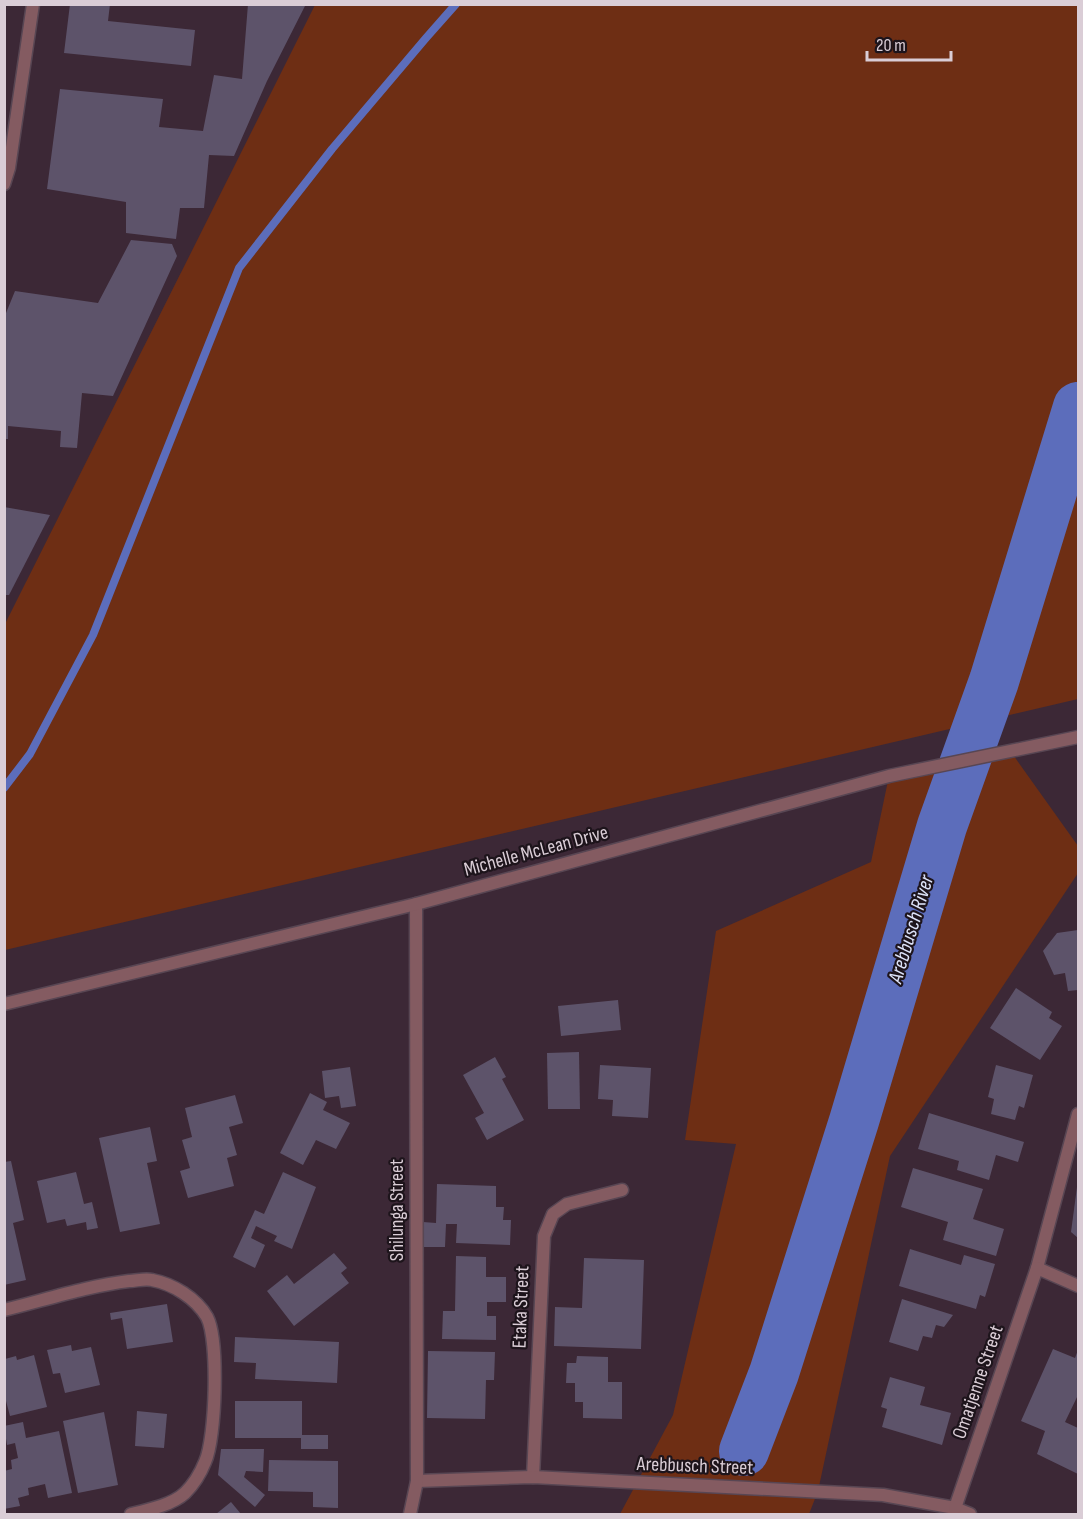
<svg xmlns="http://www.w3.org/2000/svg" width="1083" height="1519" font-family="'Sofia Sans Condensed',sans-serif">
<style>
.green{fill:#6e2e14}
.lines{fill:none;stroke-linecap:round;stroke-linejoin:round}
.stream{stroke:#5c6dbb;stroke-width:8}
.river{stroke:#5c6dbb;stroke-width:50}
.building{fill:#5d536a}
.minor-casing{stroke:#584653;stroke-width:15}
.tertiary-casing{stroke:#584653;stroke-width:15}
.minor{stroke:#845b61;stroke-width:12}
.tertiary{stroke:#845b61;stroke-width:12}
.labels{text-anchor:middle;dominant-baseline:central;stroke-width:4.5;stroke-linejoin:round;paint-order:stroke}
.street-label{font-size:20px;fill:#dacdd6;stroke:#1d141b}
.water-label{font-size:21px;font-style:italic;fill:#dde3f9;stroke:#1d141b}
</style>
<rect width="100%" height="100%" fill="#3c2836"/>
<!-- green -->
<g class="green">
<polygon points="315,5 1078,5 1078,699 5,950 5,624"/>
<polygon points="1011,752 1078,846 1078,873 890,1156 818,1491 809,1514 620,1514 673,1415 736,1144 685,1140 716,931 871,862 889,776"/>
</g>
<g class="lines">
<!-- stream -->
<polyline class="stream" points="4,788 30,754 93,635 239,268 332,149 426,38 456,4"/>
<!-- river -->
<polyline class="river" points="744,1451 774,1373 854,1121 942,826 994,681 1078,407"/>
</g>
<!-- building -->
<g class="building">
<polygon points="70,4 110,4 108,21 195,30 191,66 64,53"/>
<polygon points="248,4 306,4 267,81 234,156 209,155 204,208 180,208 176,239 126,233 126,202 47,189 60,89 163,99 159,127 203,131 214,75 242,79"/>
<polygon points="131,240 172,244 177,256 113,396 82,393 77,448 60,447 61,431 8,426 8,439 4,439 4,318 15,291 98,303"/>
<polygon points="4,507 50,515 9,595 4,595"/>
<polygon points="1078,930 1078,990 1068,991 1065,973 1054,975 1043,951 1057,933"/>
<polygon points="1016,988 1052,1012 1049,1018 1062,1026 1040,1060 990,1028"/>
<polygon points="618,1000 621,1030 561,1036 558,1006"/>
<polygon points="579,1052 580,1109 548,1109 547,1053"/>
<polygon points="495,1057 506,1077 502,1079 524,1120 487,1140 475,1118 484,1113 463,1075"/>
<polygon points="600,1065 651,1068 648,1118 612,1116 613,1100 598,1099"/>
<polygon points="996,1065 1033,1075 1024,1108 1019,1106 1015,1120 991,1114 994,1099 988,1097"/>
<polygon points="350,1067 356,1106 341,1108 339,1096 325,1098 322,1071"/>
<polygon points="310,1093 327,1102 323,1110 350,1123 336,1149 316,1140 303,1165 280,1153"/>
<polygon points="235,1095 243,1123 229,1127 237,1155 227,1158 234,1186 188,1198 180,1171 190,1168 182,1140 192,1137 185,1108"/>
<polygon points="929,1113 1024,1142 1018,1162 996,1155 989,1180 957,1170 959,1161 918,1149"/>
<polygon points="150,1127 157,1161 147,1163 160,1224 120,1232 99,1138"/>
<polygon points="11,1161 24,1220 13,1223 26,1280 4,1285 4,1162"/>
<polygon points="913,1168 983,1189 973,1219 1004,1229 996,1256 943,1240 948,1222 901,1207"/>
<polygon points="76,1172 84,1204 92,1202 98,1228 87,1230 86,1222 67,1226 65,1219 47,1223 37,1181"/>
<polygon points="283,1172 316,1187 292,1249 274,1241 277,1236 256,1226 251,1238 265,1245 255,1268 233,1257 255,1210 264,1214"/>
<polygon points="437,1184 496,1186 496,1207 504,1207 503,1220 511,1220 510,1245 456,1243 457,1224 446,1224 445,1247 423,1247 423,1222 436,1223"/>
<polygon points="1077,1187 1078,1187 1078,1238 1071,1232"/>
<polygon points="910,1249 961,1265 964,1255 995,1264 985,1297 980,1295 976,1309 899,1286"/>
<polygon points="334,1253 347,1268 341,1273 349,1283 294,1326 267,1291 287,1275 294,1284"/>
<polygon points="456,1256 486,1257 486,1277 506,1277 506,1302 487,1302 487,1316 496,1316 496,1340 442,1339 443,1311 455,1311"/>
<polygon points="584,1258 644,1260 641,1349 554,1346 555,1307 582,1308"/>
<polygon points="902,1299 953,1315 944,1327 936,1325 932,1338 923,1336 918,1351 889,1342"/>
<polygon points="167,1304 173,1342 127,1349 122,1318 111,1320 110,1313"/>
<polygon points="235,1337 339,1342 337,1383 255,1379 256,1363 234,1362"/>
<polygon points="71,1345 72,1351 91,1347 100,1385 65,1393 60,1373 53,1374 47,1350"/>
<polygon points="1053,1349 1075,1358 1078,1350 1078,1395 1065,1422 1078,1428 1078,1474 1037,1454 1045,1431 1021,1421"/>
<polygon points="428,1351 495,1352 494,1380 486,1380 485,1419 427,1418"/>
<polygon points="34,1355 47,1407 10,1416 6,1401 5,1401 5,1359 16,1356 17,1360"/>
<polygon points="577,1356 608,1357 608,1382 622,1382 622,1419 583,1418 583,1402 575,1402 575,1383 566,1383 567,1363 576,1363"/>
<polygon points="890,1377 925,1387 920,1405 951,1413 942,1445 882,1427 887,1409 881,1407"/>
<polygon points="235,1401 302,1401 302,1435 328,1435 328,1449 301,1449 301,1438 235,1438"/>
<polygon points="137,1411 167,1414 164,1448 135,1446"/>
<polygon points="104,1412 118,1485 78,1493 63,1421"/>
<polygon points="23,1422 26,1438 59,1431 72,1493 48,1498 45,1484 28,1488 29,1495 18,1498 20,1506 4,1509 4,1471 12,1469 11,1460 18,1458 15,1443 7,1445 4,1426"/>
<polygon points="221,1449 264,1449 263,1472 246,1471 244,1477 265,1495 255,1507 218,1475"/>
<polygon points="269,1460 338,1461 338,1508 313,1507 313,1492 268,1491"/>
<polygon points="231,1502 241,1514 216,1514"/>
</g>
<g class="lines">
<!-- minor casing -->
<g class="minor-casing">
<g id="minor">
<polyline points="4,184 9,168 33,4"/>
<polyline points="1078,1114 1037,1268 1078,1286"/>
<path d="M4 1310C45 1300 87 1286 129 1281 136 1281 145 1278 152 1280 173 1284 196 1298 207 1317 219 1340 216 1438 205 1462 201 1472 193 1485 185 1493 172 1505 148 1510 131 1514"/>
<polyline points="533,1477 544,1236 553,1214 567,1204 622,1190"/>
<polyline points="417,1481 533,1477 883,1495 955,1508 970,1514"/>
<polyline points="955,1508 1037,1268"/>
<polyline points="410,1514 417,1481 416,904"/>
</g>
</g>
<!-- tertiary casing -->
<g class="tertiary-casing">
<polyline id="tertiary" points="4,1004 416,904 889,776 1078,737"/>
</g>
<!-- minor -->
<use href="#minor" class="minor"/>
<!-- tertiary -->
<use href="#tertiary" class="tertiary"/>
</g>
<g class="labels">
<!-- street labels -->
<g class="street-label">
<text transform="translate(536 851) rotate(-15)">Michelle McLean Drive</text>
<text transform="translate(397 1210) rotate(-90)">Shilunga Street</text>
<text transform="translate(521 1307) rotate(-88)">Etaka Street</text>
<text transform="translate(978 1382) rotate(-71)">Omatjenne Street</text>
<text transform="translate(695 1466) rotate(2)">Arebbusch Street</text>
</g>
<!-- water labels -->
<g class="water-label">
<text transform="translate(911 929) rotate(-73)">Arebbusch River</text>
</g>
</g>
<!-- border -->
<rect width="1083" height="1519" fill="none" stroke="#dacdd6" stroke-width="12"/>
<!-- scale -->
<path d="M867 51v9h84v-9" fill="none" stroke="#dacdd6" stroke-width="3"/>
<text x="876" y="51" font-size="18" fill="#dacdd6" stroke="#1d141b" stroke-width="4.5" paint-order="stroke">20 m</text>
</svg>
